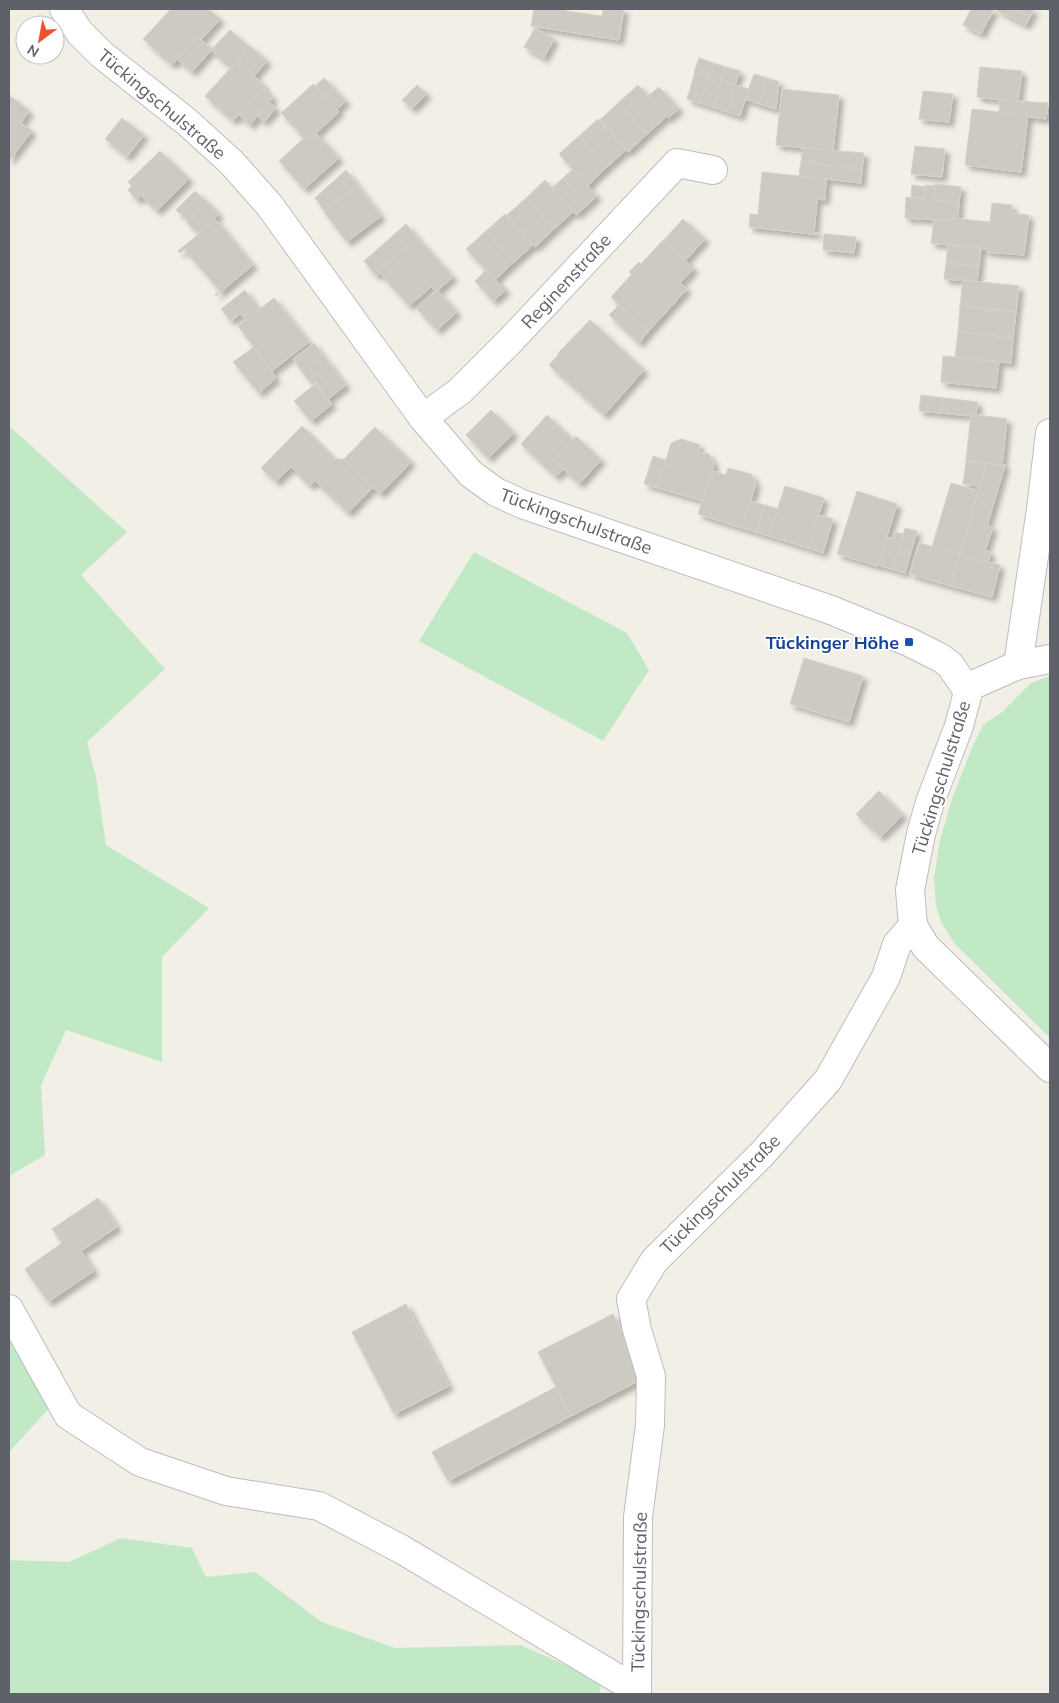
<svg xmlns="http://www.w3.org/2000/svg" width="1059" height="1703" font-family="Mulish,sans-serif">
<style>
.green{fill:#c2e9c6}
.building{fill:#cccac2;stroke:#d6d2c4;filter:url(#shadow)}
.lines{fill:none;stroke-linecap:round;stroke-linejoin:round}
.minor-casing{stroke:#bbbdc2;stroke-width:30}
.minor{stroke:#fff;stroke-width:28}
.transit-dot{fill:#1a4fb4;stroke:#fff;stroke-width:2}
.labels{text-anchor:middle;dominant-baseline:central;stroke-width:4;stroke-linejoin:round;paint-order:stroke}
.street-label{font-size:18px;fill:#5e6167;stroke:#fff}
.transit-label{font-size:18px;font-weight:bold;fill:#164399;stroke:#fff;text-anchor:end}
</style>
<defs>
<filter id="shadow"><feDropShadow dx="4.5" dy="4.5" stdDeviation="2.5" flood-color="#0004"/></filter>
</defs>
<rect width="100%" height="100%" fill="#f1efe6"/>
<!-- green -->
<g class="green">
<polygon points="9,426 127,532 81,575 165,669 87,742 96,777 106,845 209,908 162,957 162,1062 66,1030 41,1085 45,1155 9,1176"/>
<polygon points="474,552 627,633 649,670 603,741 419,641"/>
<polygon points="1050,676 1050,1038 955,944 942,924 936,906 934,878 940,840 953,796 972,748 983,725 1001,713 1031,683"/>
<polygon points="9,1329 53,1404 9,1452"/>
<polygon points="121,1538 192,1548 206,1577 255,1572 322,1622 395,1648 520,1645 602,1681 599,1694 9,1694 9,1560 69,1562"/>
</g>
<!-- building -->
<g class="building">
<polygon points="168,9 208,9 220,19 202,39 197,37 172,65 143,39 170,10"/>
<polygon points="534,9 566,9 566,11 602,16 603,9 624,9 619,40 531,26"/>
<polygon points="971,9 1015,9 1030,17 1026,25 994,9 981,34 963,25"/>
<polygon points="1015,9 1034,9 1030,17"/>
<polygon points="535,28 554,39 544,58 524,47"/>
<polygon points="230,30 249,47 230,68 211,50"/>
<polygon points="197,37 212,49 192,72 177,59"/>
<polygon points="250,46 267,61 254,76 237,61"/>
<polygon points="699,58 713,63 709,76 694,72"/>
<polygon points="237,61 265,86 233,121 205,96"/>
<polygon points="713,63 726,67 722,80 709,76"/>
<polygon points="726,67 740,71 735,85 722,80"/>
<polygon points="980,67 1022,71 1018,102 977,97"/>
<polygon points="695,72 709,76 700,103 687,99"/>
<polygon points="754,74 767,78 759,104 745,99"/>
<polygon points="709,76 722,80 713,107 700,103"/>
<polygon points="324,78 346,101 336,110 315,86"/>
<polygon points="767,78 779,82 776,109 759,104"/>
<polygon points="722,80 735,85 727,112 713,107"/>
<polygon points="313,84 339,112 311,138 304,138 281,113"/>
<polygon points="417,85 427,94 412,109 402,100"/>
<polygon points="638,85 667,116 647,134 618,103"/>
<polygon points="735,85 749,89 740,116 727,112"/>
<polygon points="659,87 679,109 668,118 648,96"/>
<polygon points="263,88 273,97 250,125 239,115"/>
<polygon points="782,89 839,95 833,151 776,145"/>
<polygon points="923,91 953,94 949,122 919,119"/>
<polygon points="9,95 29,111 21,123 32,131 9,161"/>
<polygon points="1000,100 1048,103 1046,119 999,112"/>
<polygon points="269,102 276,108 264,122 257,116"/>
<polygon points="618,103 647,134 628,152 600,120"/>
<polygon points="972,109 1028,115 1021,172 965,165"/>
<polygon points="122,118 144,135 127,157 105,139"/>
<polygon points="598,119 626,150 607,167 579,136"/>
<polygon points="316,133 339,158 304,189 279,161 304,138 311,138"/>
<polygon points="579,136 607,167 588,185 559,154"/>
<polygon points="915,146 945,149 942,177 911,174"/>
<polygon points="803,148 864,153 862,169 801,162"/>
<polygon points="160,151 189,179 157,211 141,196 137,200 128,190 132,186 128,182"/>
<polygon points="801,162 862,169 861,183 799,176"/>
<polygon points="573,169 597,196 587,205 563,178"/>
<polygon points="346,170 358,186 325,211 315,198"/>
<polygon points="762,172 826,179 825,200 817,199 814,233 821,233 821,235 749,227 750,214 758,215"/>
<polygon points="563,178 587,205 576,215 552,188"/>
<polygon points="545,180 573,212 554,229 526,198"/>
<polygon points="935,184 961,187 959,202 933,200"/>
<polygon points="912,185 925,187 924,199 911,197"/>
<polygon points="925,185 935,186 933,200 959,202 958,219 940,220 905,218 906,197 924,199"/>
<polygon points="358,186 381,216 347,242 324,212"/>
<polygon points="195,191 207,202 189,221 176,210"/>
<polygon points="526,198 554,229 535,247 507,215"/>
<polygon points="207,202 219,214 214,218 216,220 199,234 187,223"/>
<polygon points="992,203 1012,205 1011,213 1029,215 1024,255 987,252 987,249 931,243 934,220 951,220 951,218 990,222"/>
<polygon points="505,214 533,245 514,262 486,231"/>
<polygon points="683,219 705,239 685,261 663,241"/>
<polygon points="216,220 253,265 216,296 215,295 220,291 184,249 180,253 178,251"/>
<polygon points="406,224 417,237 378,271 380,273 376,276 364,261"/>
<polygon points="486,231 514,262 495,280 466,249"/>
<polygon points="824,234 856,237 854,253 823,250"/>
<polygon points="417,237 453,277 436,292 431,287 409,306 378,271"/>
<polygon points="663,240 694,269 680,283 687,289 648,332 611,297 632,274 629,272 639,262 641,264"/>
<polygon points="948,245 981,248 979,266 946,263"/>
<polygon points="946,263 979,266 977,281 944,279"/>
<polygon points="486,270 506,290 493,301 475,281"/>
<polygon points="963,280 1019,286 1016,312 960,306"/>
<polygon points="245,290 254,303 231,321 221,309"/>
<polygon points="437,290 457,312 437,330 417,309"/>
<polygon points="274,298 309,342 272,371 238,326"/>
<polygon points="254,303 260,309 246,320 240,314"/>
<polygon points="619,305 648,332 639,343 609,315"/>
<polygon points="960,306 1016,312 1013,338 958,332"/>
<polygon points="590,320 644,370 604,415 549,365 559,354 558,353"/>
<polygon points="958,332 1013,338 1011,363 955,357"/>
<polygon points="314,343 322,354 301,370 293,359"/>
<polygon points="254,347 276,378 259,393 233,362"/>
<polygon points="322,354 330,364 309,380 301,370"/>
<polygon points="943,356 999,362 996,388 941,382"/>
<polygon points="330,364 338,375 320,389 312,378"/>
<polygon points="338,375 346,385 328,399 320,389"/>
<polygon points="315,384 332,404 311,421 294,401"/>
<polygon points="921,395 945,398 940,413 919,411"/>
<polygon points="945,398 978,402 976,414 971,414 971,416 940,413"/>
<polygon points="491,410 514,433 488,458 466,435"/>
<polygon points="971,414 1007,419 1002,465 966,461"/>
<polygon points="547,415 573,440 554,460 563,469 556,477 521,444"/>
<polygon points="302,426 335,459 344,459 373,487 348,513 315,481 310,486 291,467 276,482 261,468"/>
<polygon points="375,427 411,462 380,494 344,459"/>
<polygon points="576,436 601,460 579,484 554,460"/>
<polygon points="681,439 700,445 698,452 709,454 714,464 703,501 658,488 671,443"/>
<polygon points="653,456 666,460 658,488 644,484"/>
<polygon points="966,461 986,464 979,486 963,484"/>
<polygon points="986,464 1005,465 987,526 993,527 985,551 991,552 988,562 960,554"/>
<polygon points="728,468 751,474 756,484 742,528 698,514 712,471 726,475"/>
<polygon points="951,483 978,491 960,554 932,547"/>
<polygon points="785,486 824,498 808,548 769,536"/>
<polygon points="857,491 897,504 878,566 837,554"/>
<polygon points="750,501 765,505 756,532 742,528"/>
<polygon points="765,505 778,509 769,536 756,532"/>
<polygon points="818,515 833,519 823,553 808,548"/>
<polygon points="905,528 917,531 905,573 892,569"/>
<polygon points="895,532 903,534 892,569 878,565 887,537 892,539"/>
<polygon points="919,543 960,554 951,586 910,574"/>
<polygon points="960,554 1000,565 992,597 951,586"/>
<polygon points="804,658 863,676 849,722 790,704"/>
<polygon points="879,791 903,815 880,837 856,814"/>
<polygon points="98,1198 117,1227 81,1251 94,1271 48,1302 25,1269 62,1243 52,1229"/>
<polygon points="406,1304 449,1386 394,1414 352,1332"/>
<polygon points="613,1314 646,1377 571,1416 538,1352"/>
<polygon points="556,1387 571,1416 448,1481 432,1452"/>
</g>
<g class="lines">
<!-- minor casing -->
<g class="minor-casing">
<g id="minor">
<polyline points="64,9 80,33 101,54 187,122 232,163 270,206 423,418 471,474 496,492 522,504 831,610 909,642 941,658 950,665 966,688 967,696 959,726 930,802 921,834 910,890 913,926 926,947 1050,1068"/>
<polyline points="423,418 460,391 510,341 677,163 713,170"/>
<polyline points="1018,665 1041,509 1050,433"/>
<polyline points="966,688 1018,665 1050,659"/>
<polyline points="9,1309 68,1415 140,1462 226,1491 319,1506 401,1549 637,1690"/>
<polyline points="637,1694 638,1517 650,1425 651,1376 637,1330 631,1299 654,1261 761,1155 828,1080 886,977 897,944 913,926"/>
</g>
</g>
<!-- minor -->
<use href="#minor" class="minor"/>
</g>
<!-- markers -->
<rect class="transit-dot" x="904" y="637" width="10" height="10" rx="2.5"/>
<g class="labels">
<!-- street labels -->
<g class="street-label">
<text transform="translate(162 104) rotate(40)">Tückingschulstraße</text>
<text transform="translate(566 281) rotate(-47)">Reginenstraße</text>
<text transform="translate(576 521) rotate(20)">Tückingschulstraße</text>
<text transform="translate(941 778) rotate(-73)">Tückingschulstraße</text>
<text transform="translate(720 1194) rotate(-45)">Tückingschulstraße</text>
<text transform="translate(639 1592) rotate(-89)">Tückingschulstraße</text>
</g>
<!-- transit labels -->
<g class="transit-label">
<text x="899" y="642">Tückinger Höhe</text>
</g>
</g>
<!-- border -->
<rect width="1059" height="1703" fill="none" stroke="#5e6167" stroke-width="20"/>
<!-- north arrow -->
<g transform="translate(40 40) rotate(212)"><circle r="24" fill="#ffffff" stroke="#bfc0c2"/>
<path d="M0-4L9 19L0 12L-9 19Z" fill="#f0502c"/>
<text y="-8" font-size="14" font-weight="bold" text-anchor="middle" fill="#5e6167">N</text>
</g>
</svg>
